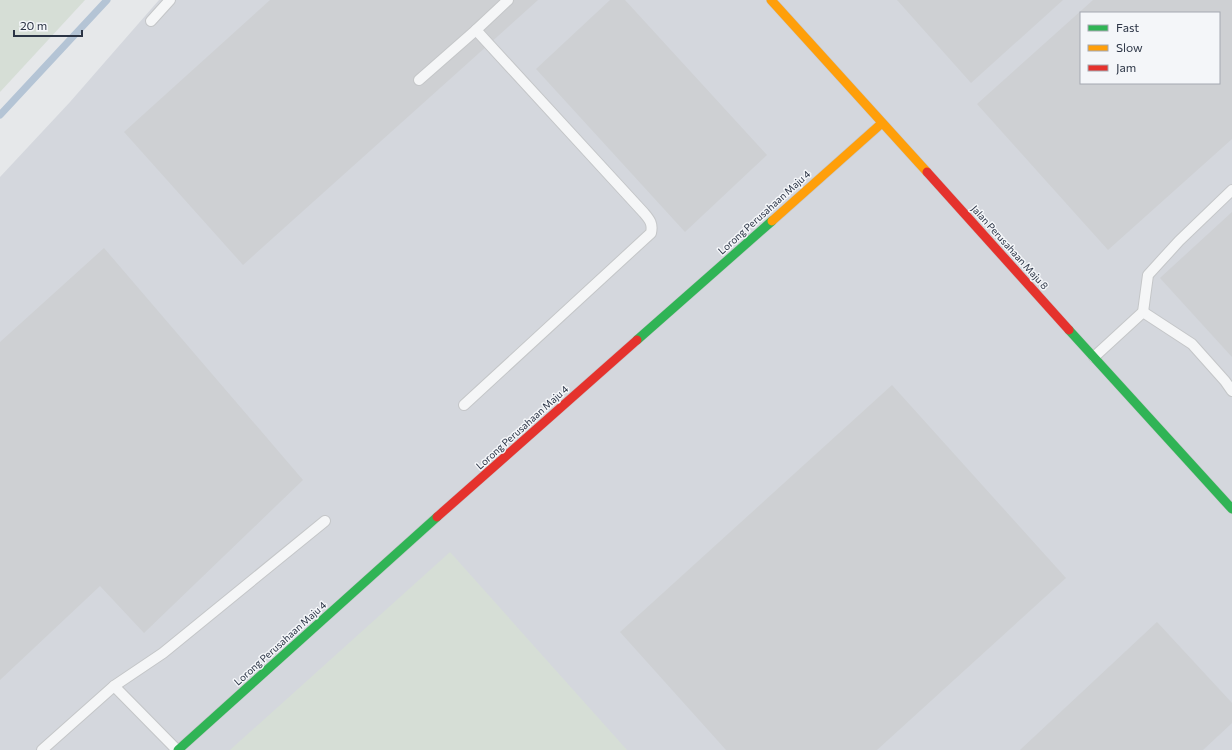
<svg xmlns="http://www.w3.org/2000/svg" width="1232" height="750" font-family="Commissioner,sans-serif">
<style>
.built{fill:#d4d7dd;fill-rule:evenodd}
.green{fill:#d6ded6}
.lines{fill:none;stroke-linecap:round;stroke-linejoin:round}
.stream{stroke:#b4c4d5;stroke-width:7}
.building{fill:#ced0d3;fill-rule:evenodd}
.lane-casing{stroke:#c4c6c8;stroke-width:12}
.fast-casing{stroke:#c4c6c8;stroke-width:10}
.slow-casing{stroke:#c4c6c8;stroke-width:10}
.jam-casing{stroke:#c4c6c8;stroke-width:10}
.lane{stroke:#f5f6f7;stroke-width:10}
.fast{stroke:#30b455;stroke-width:9}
.slow{stroke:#ff9f0a;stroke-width:9}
.jam{stroke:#e5322d;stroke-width:9}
.labels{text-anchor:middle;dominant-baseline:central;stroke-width:3;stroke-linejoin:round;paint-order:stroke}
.street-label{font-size:10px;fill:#2b3445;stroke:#f4f6f9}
</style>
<rect width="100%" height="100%" fill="#e6e8ea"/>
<!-- built -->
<path class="built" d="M159 0H1232V750H0V177L70 102ZM1081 13H1219V83H1081Z"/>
<!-- green -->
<g class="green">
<polygon points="0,0 85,0 0,92"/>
<polygon points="450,552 627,750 230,750"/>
</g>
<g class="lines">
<!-- stream -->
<polyline class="stream" points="0,115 107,0"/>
</g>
<!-- building -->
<g class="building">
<polygon points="270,0 538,0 243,265 124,132"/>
<polygon points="610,0 625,0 767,155 685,232 536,69"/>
<polygon points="897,0 1063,0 971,83"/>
<path d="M1093 0H1232V139L1108 250 977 104ZM1081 13H1219V83H1081Z"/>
<polygon points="1232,212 1232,357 1160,278"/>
<polygon points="104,248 303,480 144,633 100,586 0,680 0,342"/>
<polygon points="892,385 1066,578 877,750 726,750 620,632"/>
<polygon points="1157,622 1232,703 1232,723 1203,750 1020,750"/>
</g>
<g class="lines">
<!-- lane casing -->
<g class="lane-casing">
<g id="lane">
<polyline points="151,21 170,0"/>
<polyline points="419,80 476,30 508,0"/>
<polyline points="1143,312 1192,344 1225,381 1232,391"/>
<polyline points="1094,357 1143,312 1148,275 1179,241 1232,190"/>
<path d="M464 405 651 233C653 224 650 220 644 213L476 30"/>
<polyline points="114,686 177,750"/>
<polyline points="42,750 114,686 163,653 325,521"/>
</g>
</g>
<!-- fast casing -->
<g class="fast-casing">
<g id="fast">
<polyline points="1069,330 1232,509"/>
<polyline points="637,340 772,221"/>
<polyline points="178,750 437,517"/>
</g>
</g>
<!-- slow casing -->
<g class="slow-casing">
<g id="slow">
<polyline points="771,0 927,172"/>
<polyline points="772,221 882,123"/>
</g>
</g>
<!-- jam casing -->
<g class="jam-casing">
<g id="jam">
<polyline points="927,172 1069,330"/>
<polyline points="437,517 637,340"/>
</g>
</g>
<!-- lane -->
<use href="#lane" class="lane"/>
<!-- fast -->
<use href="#fast" class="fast"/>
<!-- slow -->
<use href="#slow" class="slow"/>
<!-- jam -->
<use href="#jam" class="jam"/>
</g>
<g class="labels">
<!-- street labels -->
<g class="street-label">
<text transform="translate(764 212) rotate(-42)">Lorong Perusahaan Maju 4</text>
<text transform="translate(1010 247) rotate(48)">Jalan Perusahaan Maju 8</text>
<text transform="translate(522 427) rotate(-42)">Lorong Perusahaan Maju 4</text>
<text transform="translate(280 643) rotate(-42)">Lorong Perusahaan Maju 4</text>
</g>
</g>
<!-- legend -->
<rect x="1080" y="12" width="140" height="72" fill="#f4f6f9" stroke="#a4a8b1"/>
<rect x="1088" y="25" width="20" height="6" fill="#30b455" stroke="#a4a8b1"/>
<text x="1116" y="32" font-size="12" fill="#2b3445">Fast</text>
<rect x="1088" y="45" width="20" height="6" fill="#ff9f0a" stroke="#a4a8b1"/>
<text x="1116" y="52" font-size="12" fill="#2b3445">Slow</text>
<rect x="1088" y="65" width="20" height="6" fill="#e5322d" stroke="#a4a8b1"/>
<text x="1116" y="72" font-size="12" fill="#2b3445">Jam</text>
<!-- scale -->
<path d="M14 30v6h68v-6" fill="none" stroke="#2b3445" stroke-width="2"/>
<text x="20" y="30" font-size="12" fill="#2b3445" stroke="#f4f6f9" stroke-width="3" paint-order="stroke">20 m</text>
</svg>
